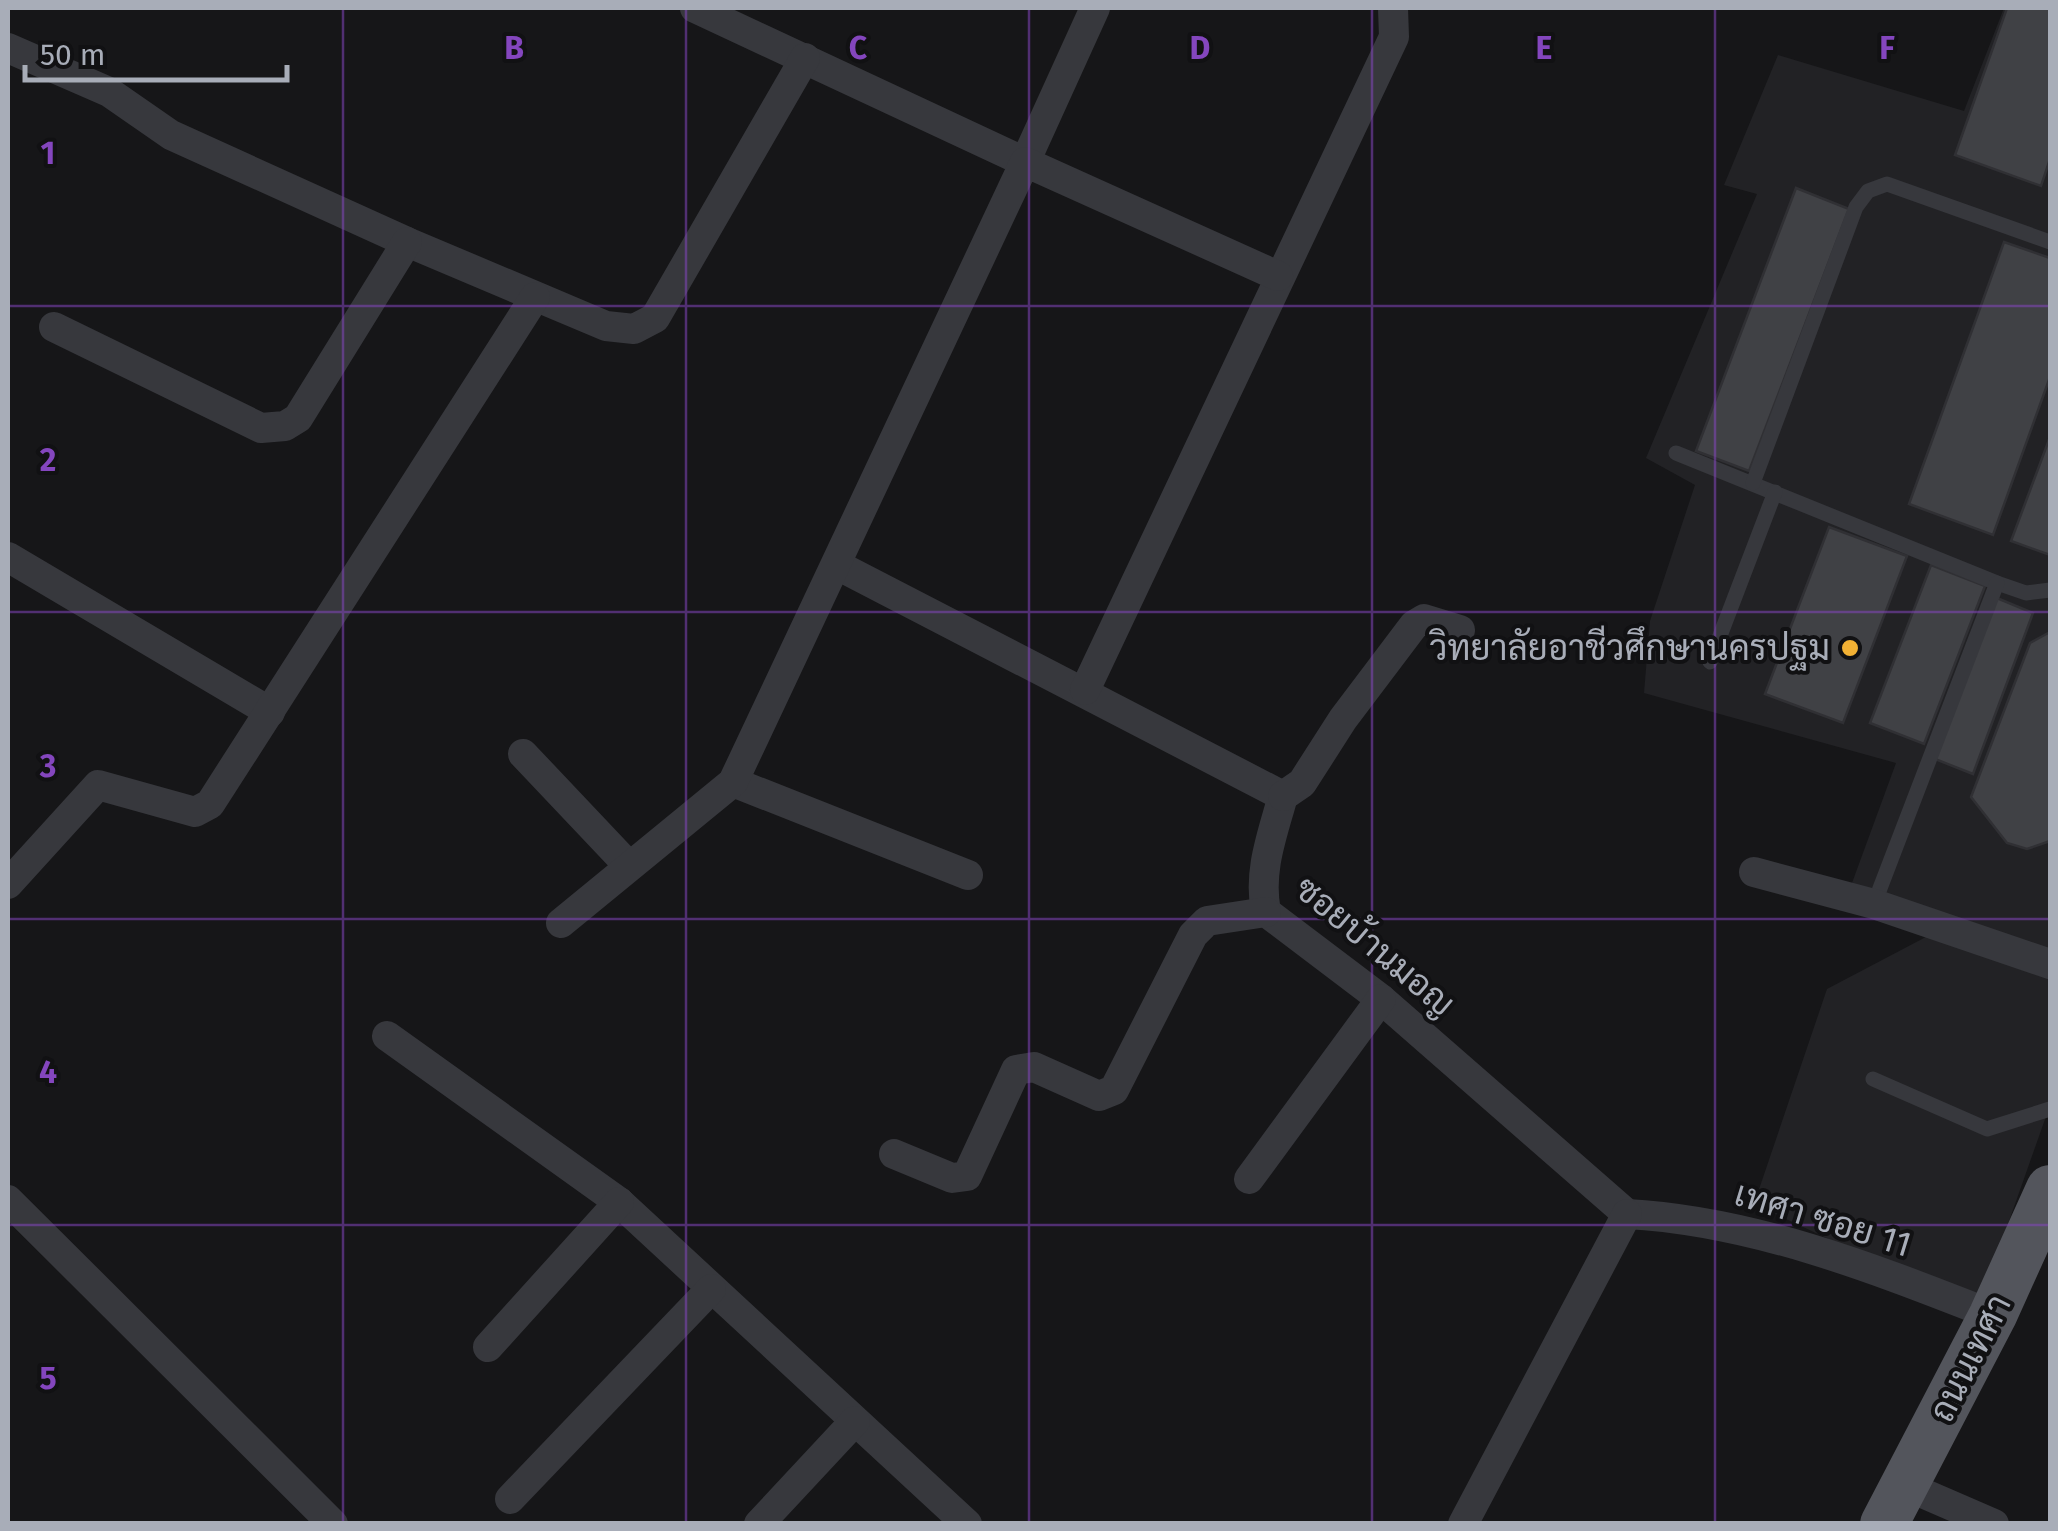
<svg xmlns="http://www.w3.org/2000/svg" width="2058" height="1531" font-family="'Fira Sans',Sarabun,sans-serif">
<style>
.built{fill:#222225}
.building{fill:#404145;stroke:#303034;stroke-width:2.5}
.lines{fill:none;stroke-linecap:round;stroke-linejoin:round}
.lane{stroke:#37383d;stroke-width:15}
.street{stroke:#37383d;stroke-width:30}
.primary{stroke:#53555c;stroke-width:48}
.grid{fill:none;stroke:#8446be;stroke-width:2.5;stroke-opacity:0.55}
.poi-dot{fill:#f2b134;stroke:#111113;stroke-width:4}
.labels{text-anchor:middle;dominant-baseline:central;stroke-width:8;stroke-linejoin:round;paint-order:stroke}
.poi-label{font-size:35px;fill:#a8adb8;stroke:#111113;text-anchor:end}
.street-label{font-size:35px;fill:#a8adb8;stroke:#111113}
.grid-label{font-size:32px;text-anchor:middle;font-weight:bold;fill:#8446be;stroke:#111113;stroke-width:8;stroke-linejoin:round;paint-order:stroke}
</style>
<rect width="100%" height="100%" fill="#161618"/>
<!-- built -->
<polygon class="built" points="2004,8 2050,8 2050,1105 1978,1309 1754,1204 1827,989 1943,928 1845,902 1896,763 1644,693 1650,621 1695,485 1646,458 1757,194 1724,185 1778,55 1964,111"/>
<!-- building -->
<g class="building">
<polygon points="2007,8 2050,8 2050,159 2041,186 1955,155"/>
<polygon points="1796,188 1849,209 1749,471 1696,451"/>
<polygon points="2004,242 2050,258 2050,377 1993,535 1909,504"/>
<polygon points="2050,437 2050,555 2011,541"/>
<polygon points="1829,527 1907,556 1843,723 1765,694"/>
<polygon points="1931,565 1985,586 1924,744 1870,723"/>
<polygon points="1992,596 2033,613 1973,774 1930,757"/>
<polygon points="2050,632 2050,841 2027,849 2007,843 1971,797 2030,643"/>
</g>
<g class="lines">
<!-- lane -->
<g class="lane">
<polyline points="1676,453 1997,583 2026,593 2050,590"/>
<polyline points="1753,483 1856,207 1868,191 1887,184 2050,242"/>
<polyline points="1710,662 1775,492"/>
<polyline points="1874,904 1997,583"/>
<polyline points="1873,1079 1987,1129 2050,1109"/>
</g>
<!-- street -->
<g class="street">
<polyline points="695,8 1025,162 1095,8"/>
<polyline points="8,48 109,92 171,135 407,242 606,326 634,329 655,318 805,58"/>
<polyline points="54,327 261,428 285,426 298,418 407,242"/>
<polyline points="8,557 270,712"/>
<path d="M837 565 1283 796C1272 836 1258 871 1266 912L1381 999 1627 1214"/>
<polyline points="1085,690 1394,37 1393,8"/>
<polyline points="523,754 629,866"/>
<polyline points="733,782 968,875"/>
<polyline points="1283,796 1302,783 1343,719 1414,625 1424,619 1460,630"/>
<polyline points="1754,872 1874,904 2050,964"/>
<polyline points="8,884 98,785 195,812 210,804 535,297"/>
<polyline points="561,923 733,782 1025,162 1278,276"/>
<polyline points="387,1036 619,1202 967,1524"/>
<polyline points="894,1154 952,1178 967,1176 1016,1070 1034,1067 1099,1096 1114,1090 1193,935 1207,921 1266,912"/>
<polyline points="1249,1179 1381,999"/>
<polyline points="8,1200 333,1524"/>
<path d="M1627 1214C1755 1221 1875 1269 1993 1315"/>
<polyline points="488,1347 619,1202"/>
<polyline points="1904,1485 1994,1524"/>
<polyline points="510,1499 711,1289"/>
<polyline points="759,1524 855,1421"/>
<polyline points="1463,1524 1627,1214"/>
</g>
<!-- primary -->
<polyline class="primary" points="1884,1524 1993,1315 2050,1189"/>
</g>
<!-- grid -->
<path class="grid" d="M343 8V1524M686 8V1524M1029 8V1524M1372 8V1524M1715 8V1524M8 306H2050M8 612H2050M8 919H2050M8 1225H2050"/>
<!-- markers -->
<circle class="poi-dot" cx="1850" cy="648" r="10"/>
<g class="labels">
<!-- poi labels -->
<g class="poi-label">
<text x="1830" y="648">วิทยาลัยอาชีวศึกษานครปฐม</text>
</g>
<!-- street labels -->
<g class="street-label">
<text transform="translate(1375 946) rotate(40)">ซอยบ้านมอญ</text>
<text transform="translate(1823 1219) rotate(17)">เทศา ซอย 11</text>
<text transform="translate(1970 1358) rotate(-63)">ถนนเทศา</text>
</g>
</g>
<g class="grid-label">
<text x="514" y="59">B</text>
<text x="858" y="59">C</text>
<text x="1200" y="59">D</text>
<text x="1544" y="59">E</text>
<text x="1887" y="59">F</text>
<text x="48" y="164">1</text>
<text x="48" y="471">2</text>
<text x="48" y="777">3</text>
<text x="48" y="1083">4</text>
<text x="48" y="1389">5</text>
</g>
<!-- border -->
<rect width="2058" height="1531" fill="none" stroke="#a8adb8" stroke-width="20"/>
<!-- scale -->
<path d="M25 65v15h262v-15" fill="none" stroke="#a8adb8" stroke-width="5"/>
<text x="40" y="65" font-size="30" fill="#a8adb8" stroke="#111113" stroke-width="8" paint-order="stroke">50 m</text>
</svg>
